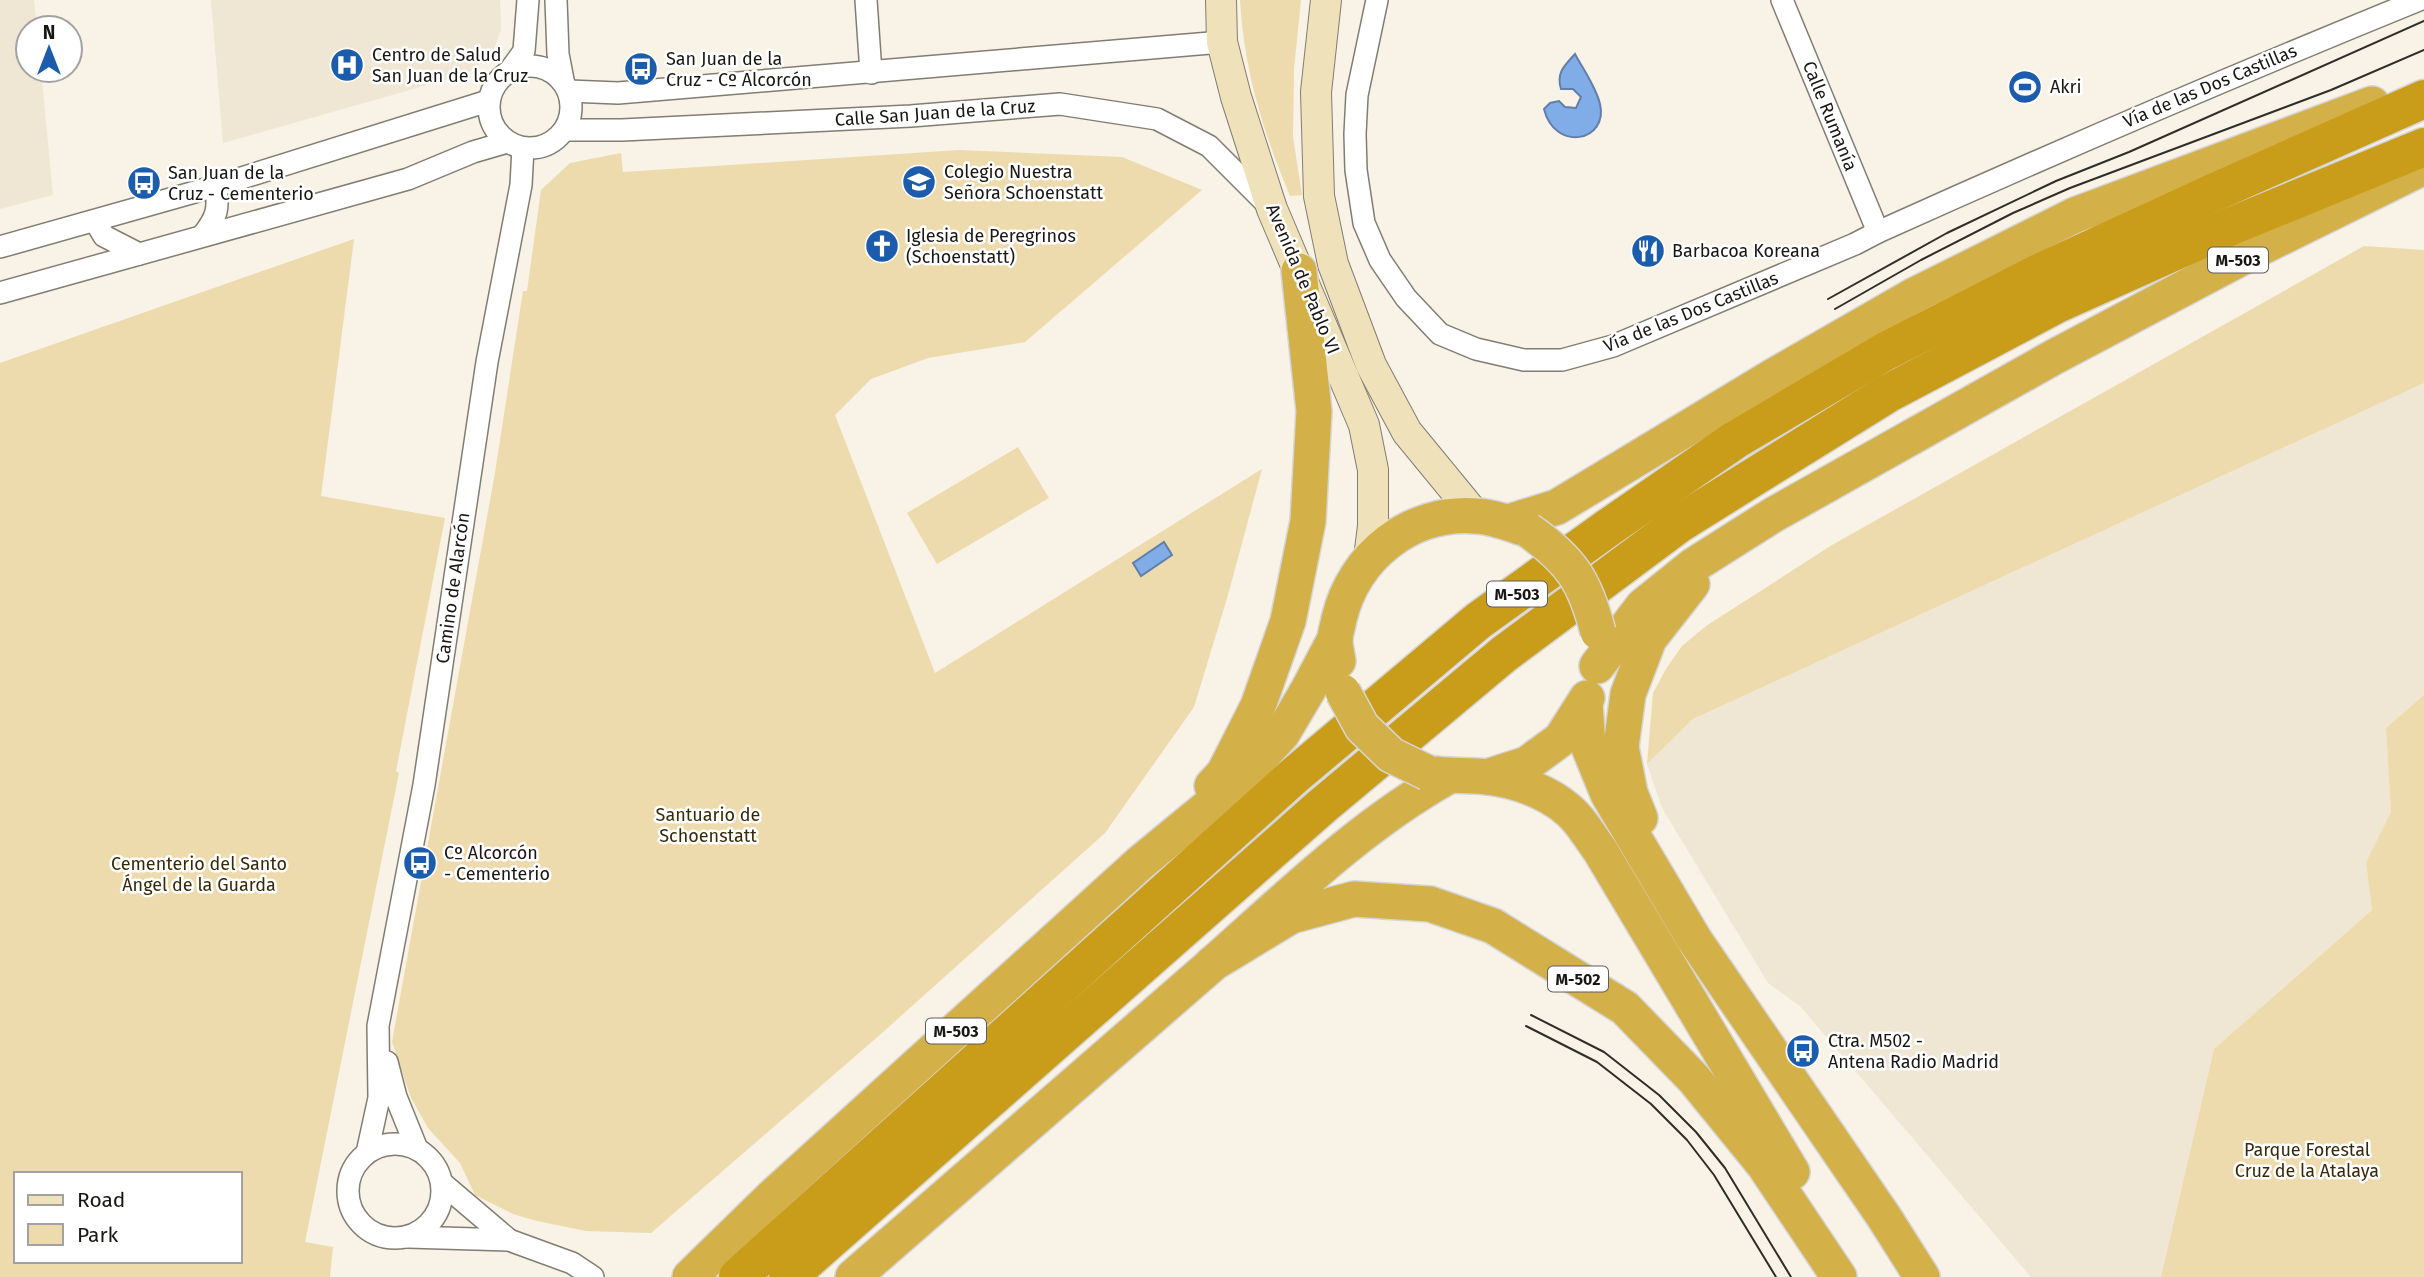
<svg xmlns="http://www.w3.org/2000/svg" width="2424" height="1277" font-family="'Fira Sans',sans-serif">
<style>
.built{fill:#efe6d3}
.green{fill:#eddaad;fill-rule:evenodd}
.water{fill:#80ace8;stroke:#617fa8;stroke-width:2}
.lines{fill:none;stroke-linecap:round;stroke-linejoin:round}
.minor-casing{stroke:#817d72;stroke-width:24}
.secondary-casing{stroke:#817d72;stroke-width:32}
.trunk-casing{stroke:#d6d5d5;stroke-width:38}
.motorway-casing{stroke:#d6d5d5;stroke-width:41}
.minor{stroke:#fff;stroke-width:21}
.secondary{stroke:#efe2ba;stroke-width:30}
.trunk{stroke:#d4b048;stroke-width:35}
.motorway{stroke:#c99d1a;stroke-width:38}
.tram{stroke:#2f2d28;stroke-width:2}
.trunk-bridge-casing{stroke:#d6d5d5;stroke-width:38;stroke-linecap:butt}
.trunk-bridge{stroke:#d4b048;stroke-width:35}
.labels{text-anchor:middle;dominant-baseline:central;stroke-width:5;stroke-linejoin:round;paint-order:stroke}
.shield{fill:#fff;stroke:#5e5d5a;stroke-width:2}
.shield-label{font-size:16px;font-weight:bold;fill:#191713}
.poi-label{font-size:18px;fill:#191713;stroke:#fff;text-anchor:start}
.street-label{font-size:18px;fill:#191713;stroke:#fff}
.park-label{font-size:18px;fill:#372a08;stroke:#fff}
</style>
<rect width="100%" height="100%" fill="#f8f3e6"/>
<!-- built -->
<g class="built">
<polygon points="0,0 34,0 37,28 28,28 28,70 41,70 53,195 0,209"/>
<polygon points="211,0 500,0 501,29 492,56 466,74 223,143"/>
<polygon points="2424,383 2424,695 2386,728 2391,812 2366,862 2372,910 2214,1049 2161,1277 2031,1277 1800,1006 1768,983 1662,808 1647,764 1693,719"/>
</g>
<!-- green -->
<g class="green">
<path d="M1240 0H1301L1294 69 1293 137 1302 195 1290 196C1263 131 1244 71 1240 0Z"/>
<polygon points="959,150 1122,157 1202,190 1025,342 928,358 871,379 835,415 935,673 1262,469 1228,595 1194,707 1105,833 882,1033 651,1233 586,1231 537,1221 513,1214 475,1195 460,1163 428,1128 411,1098 392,1042 495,473 523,291 527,291 541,190 570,163 621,153 623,172"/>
<path d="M354 239 321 496 445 518 396 771 399 773 305 1242 333 1247 330 1277H0V363ZM16 1174H240V1261H16Z"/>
<polygon points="2364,246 2424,250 2424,383 1693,719 1647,764 1653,693 1666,669 1682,646 1706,626 1832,545"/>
<polygon points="1018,447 1049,498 937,564 907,513"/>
<polygon points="2424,695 2424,1277 2161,1277 2214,1049 2372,910 2366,862 2391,812 2386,728"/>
</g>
<!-- water -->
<g class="water">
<path d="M1575 54C1583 69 1596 87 1600 104 1609 141 1555 153 1544 109L1550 103 1559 101 1565 107 1576 108 1581 97 1573 89H1561C1556 73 1564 66 1575 54Z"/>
<polygon points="1164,542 1172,555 1141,576 1133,563"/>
</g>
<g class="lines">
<!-- minor casing -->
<g class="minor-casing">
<g id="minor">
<polyline points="556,0 558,54 563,80"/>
<polyline points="866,0 871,73"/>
<path d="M1377 0 1357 95 1355 134 1356 170 1364 223 1380 260 1406 298 1440 334 1476 349 1524 360H1562L1613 346 1855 244 1878 232C2058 151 2237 74 2419 0"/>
<polyline points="1782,0 1878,232"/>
<circle cx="530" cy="107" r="41"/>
<polyline points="511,69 524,51 528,0"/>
<polyline points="569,91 618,93 1222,42"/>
<polyline points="565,130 622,130 911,116 1060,104 1157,119 1209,146 1269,206"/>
<polyline points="95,221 104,236 139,254"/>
<path d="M203 235C217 217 219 209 216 186"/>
<polyline points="0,247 216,186 488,101"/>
<polyline points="0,293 408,179 473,152 507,142"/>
<polyline points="387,1062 396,1097 417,1149"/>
<circle cx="395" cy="1191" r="47"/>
<polyline points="367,1153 379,1098 378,1026 424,785 487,362 521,185 523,148"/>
<polyline points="442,1183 509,1240"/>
<polyline points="408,1237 509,1240 572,1263 593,1277"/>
</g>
</g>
<!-- secondary casing -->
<g class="secondary-casing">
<g id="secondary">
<polyline points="1221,0 1222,42 1236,97 1272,209 1364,425 1373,470 1373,526 1369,558"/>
<polyline points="1326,0 1316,92 1319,196 1333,264 1371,365 1407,432 1476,516"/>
</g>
</g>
<!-- trunk casing -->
<g class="trunk-casing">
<g id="trunk">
<polyline points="1509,522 1557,507 1772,377 1913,296 2075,215 2372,104"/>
<path d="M1338 661C1337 655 1335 647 1335 640 1335 633 1338 626 1339 619 1354 556 1410 511 1476 516 1494 517 1512 524 1528 530"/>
<polyline points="1597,666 1643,606 1694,565 1773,515 2054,357 2260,248 2424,167"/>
<polyline points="1585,704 1588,745 1608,794 1694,939 1884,1217 1922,1277"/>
<path d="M1428 773C1449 777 1467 774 1487 777 1520 781 1558 795 1579 821 1587 831 1594 842 1601 852L1792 1172"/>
<polyline points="1487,777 1527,764 1561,739 1587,698"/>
<polyline points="1212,786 1224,773 1258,706 1288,621 1308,521 1314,411 1299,271"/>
<polyline points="1640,818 1630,793 1621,747 1628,694 1649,639 1692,584"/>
<polyline points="1212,964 1291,916 1354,899 1430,904 1493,926 1625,1008 1694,1079 1764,1165 1839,1277"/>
<polyline points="690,1277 771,1198 1140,863 1236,784 1282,734 1308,690 1335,639"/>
<path d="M853 1277C971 1174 1090 1071 1208 968 1285 900 1357 828 1447 777"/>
</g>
</g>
<!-- motorway casing -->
<g class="motorway-casing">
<g id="motorway">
<polyline points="738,1277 1295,775 1478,621 1609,527 1735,440 1886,351 2041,272 2215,192 2424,99"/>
<polyline points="788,1277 1321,807 1504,654 1680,523 1887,394 2057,304 2229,227 2424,147"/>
</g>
</g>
<!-- minor -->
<use href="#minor" class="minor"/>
<!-- secondary -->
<use href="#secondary" class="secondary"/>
<!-- trunk -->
<use href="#trunk" class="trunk"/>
<!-- motorway -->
<use href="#motorway" class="motorway"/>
<!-- tram -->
<g class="tram">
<polyline points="1828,299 1947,233 2056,181 2129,152 2424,21"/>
<polyline points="1835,309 1921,260 2013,213 2070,188 2331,90 2424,50"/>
<polyline points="1531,1015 1604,1052 1659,1095 1696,1132 1725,1168 1791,1277"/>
<polyline points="1526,1026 1597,1062 1651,1104 1687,1140 1714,1175 1776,1277"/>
</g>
<!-- trunk-bridge casing -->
<g class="trunk-bridge-casing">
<g id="trunk-bridge">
<path d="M1528 530C1571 560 1585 581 1598 632"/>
<polyline points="1343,692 1362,727 1391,755 1428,773"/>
</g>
</g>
<!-- trunk-bridge -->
<use href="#trunk-bridge" class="trunk-bridge"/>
</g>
<!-- icons -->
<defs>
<g id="hospital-disc" transform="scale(1.75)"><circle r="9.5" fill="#1c5cad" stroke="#fff"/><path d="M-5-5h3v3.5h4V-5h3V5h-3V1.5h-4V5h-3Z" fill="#fff"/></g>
<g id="bus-disc" transform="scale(1.75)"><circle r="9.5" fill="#1c5cad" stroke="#fff"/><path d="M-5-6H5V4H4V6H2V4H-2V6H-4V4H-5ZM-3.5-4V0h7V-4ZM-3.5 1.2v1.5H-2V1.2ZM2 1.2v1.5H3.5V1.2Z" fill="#fff"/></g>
<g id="stadium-disc" transform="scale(1.75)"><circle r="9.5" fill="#1c5cad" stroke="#fff"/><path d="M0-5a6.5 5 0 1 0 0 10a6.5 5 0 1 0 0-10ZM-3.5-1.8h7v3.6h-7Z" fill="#fff"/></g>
<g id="school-disc" transform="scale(1.75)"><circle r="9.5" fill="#1c5cad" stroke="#fff"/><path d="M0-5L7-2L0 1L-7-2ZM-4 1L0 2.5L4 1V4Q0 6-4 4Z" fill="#fff"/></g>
<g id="church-disc" transform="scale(1.75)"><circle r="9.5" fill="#1c5cad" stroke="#fff"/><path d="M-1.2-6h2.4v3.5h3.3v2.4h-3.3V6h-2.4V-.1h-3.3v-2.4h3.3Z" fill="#fff"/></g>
<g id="restaurant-disc" transform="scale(1.75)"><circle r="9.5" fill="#1c5cad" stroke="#fff"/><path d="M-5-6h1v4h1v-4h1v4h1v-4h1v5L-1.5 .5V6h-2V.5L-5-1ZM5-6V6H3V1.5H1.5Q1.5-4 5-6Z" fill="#fff"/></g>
</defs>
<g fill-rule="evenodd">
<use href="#hospital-disc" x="347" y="65"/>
<use href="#bus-disc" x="641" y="69"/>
<use href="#stadium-disc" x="2025" y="87"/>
<use href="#school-disc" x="919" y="182"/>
<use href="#bus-disc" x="144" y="183"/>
<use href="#church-disc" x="882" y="246"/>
<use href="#restaurant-disc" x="1648" y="251"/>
<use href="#bus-disc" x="420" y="863"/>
<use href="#bus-disc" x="1803" y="1051"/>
</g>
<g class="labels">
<!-- shield labels -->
<g class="shield">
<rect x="2208" y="247.5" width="60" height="25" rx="5"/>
<rect x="1487" y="581.5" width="60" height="25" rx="5"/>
<rect x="1548" y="966.5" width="60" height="25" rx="5"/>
<rect x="926" y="1018.5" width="60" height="25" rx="5"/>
</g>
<g class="shield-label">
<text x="2238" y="260">M-503</text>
<text x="1517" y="594">M-503</text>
<text x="1578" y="979">M-502</text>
<text x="956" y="1031">M-503</text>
</g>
<!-- poi labels -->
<g class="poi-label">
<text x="372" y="55">Centro de Salud<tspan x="372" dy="21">San Juan de la Cruz</tspan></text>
<text x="666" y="59">San Juan de la<tspan x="666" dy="21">Cruz - Cº Alcorcón</tspan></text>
<text x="2050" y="87">Akri</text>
<text x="944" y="172">Colegio Nuestra<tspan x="944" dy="21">Señora Schoenstatt</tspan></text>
<text x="168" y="173">San Juan de la<tspan x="168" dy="21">Cruz - Cementerio</tspan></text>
<text x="906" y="236">Iglesia de Peregrinos<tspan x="906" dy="21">(Schoenstatt)</tspan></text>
<text x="1672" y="251">Barbacoa Koreana</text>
<text x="444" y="853">Cº Alcorcón<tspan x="444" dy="21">- Cementerio</tspan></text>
<text x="1828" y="1041">Ctra. M502 -<tspan x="1828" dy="21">Antena Radio Madrid</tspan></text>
</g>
<!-- street labels -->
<g class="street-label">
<text transform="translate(2210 86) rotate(-23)">Vía de las Dos Castillas</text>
<text transform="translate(935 113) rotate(-4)">Calle San Juan de la Cruz</text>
<text transform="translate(1830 116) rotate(68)">Calle Rumanía</text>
<text transform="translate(1303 279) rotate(67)">Avenida de Pablo VI</text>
<text transform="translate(1691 312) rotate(-22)">Vía de las Dos Castillas</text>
<text transform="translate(453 588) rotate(-82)">Camino de Alarcón</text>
</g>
<!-- park labels -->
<g class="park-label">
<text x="708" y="815">Santuario de<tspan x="708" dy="21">Schoenstatt</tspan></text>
<text x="199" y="864">Cementerio del Santo<tspan x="199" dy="21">Ángel de la Guarda</tspan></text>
<text x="2307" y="1150">Parque Forestal<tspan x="2307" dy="21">Cruz de la Atalaya</tspan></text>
</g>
</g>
<!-- legend -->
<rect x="14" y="1172" width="228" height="91" fill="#ffffff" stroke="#a3a2a1" stroke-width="2"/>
<rect x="28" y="1195" width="35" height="10" fill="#efe2ba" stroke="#a3a2a1" stroke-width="2"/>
<text x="77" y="1207" font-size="21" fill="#191713">Road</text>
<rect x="28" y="1224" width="35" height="21" fill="#eddaad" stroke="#a3a2a1" stroke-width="2"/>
<text x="77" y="1242" font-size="21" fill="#191713">Park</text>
<!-- north arrow -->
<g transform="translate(49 49)"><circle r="33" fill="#ffffff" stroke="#a3a2a1" stroke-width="2"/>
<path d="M0-5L12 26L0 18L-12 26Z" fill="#1c5cad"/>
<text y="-10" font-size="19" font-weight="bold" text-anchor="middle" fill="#191713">N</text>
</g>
</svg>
